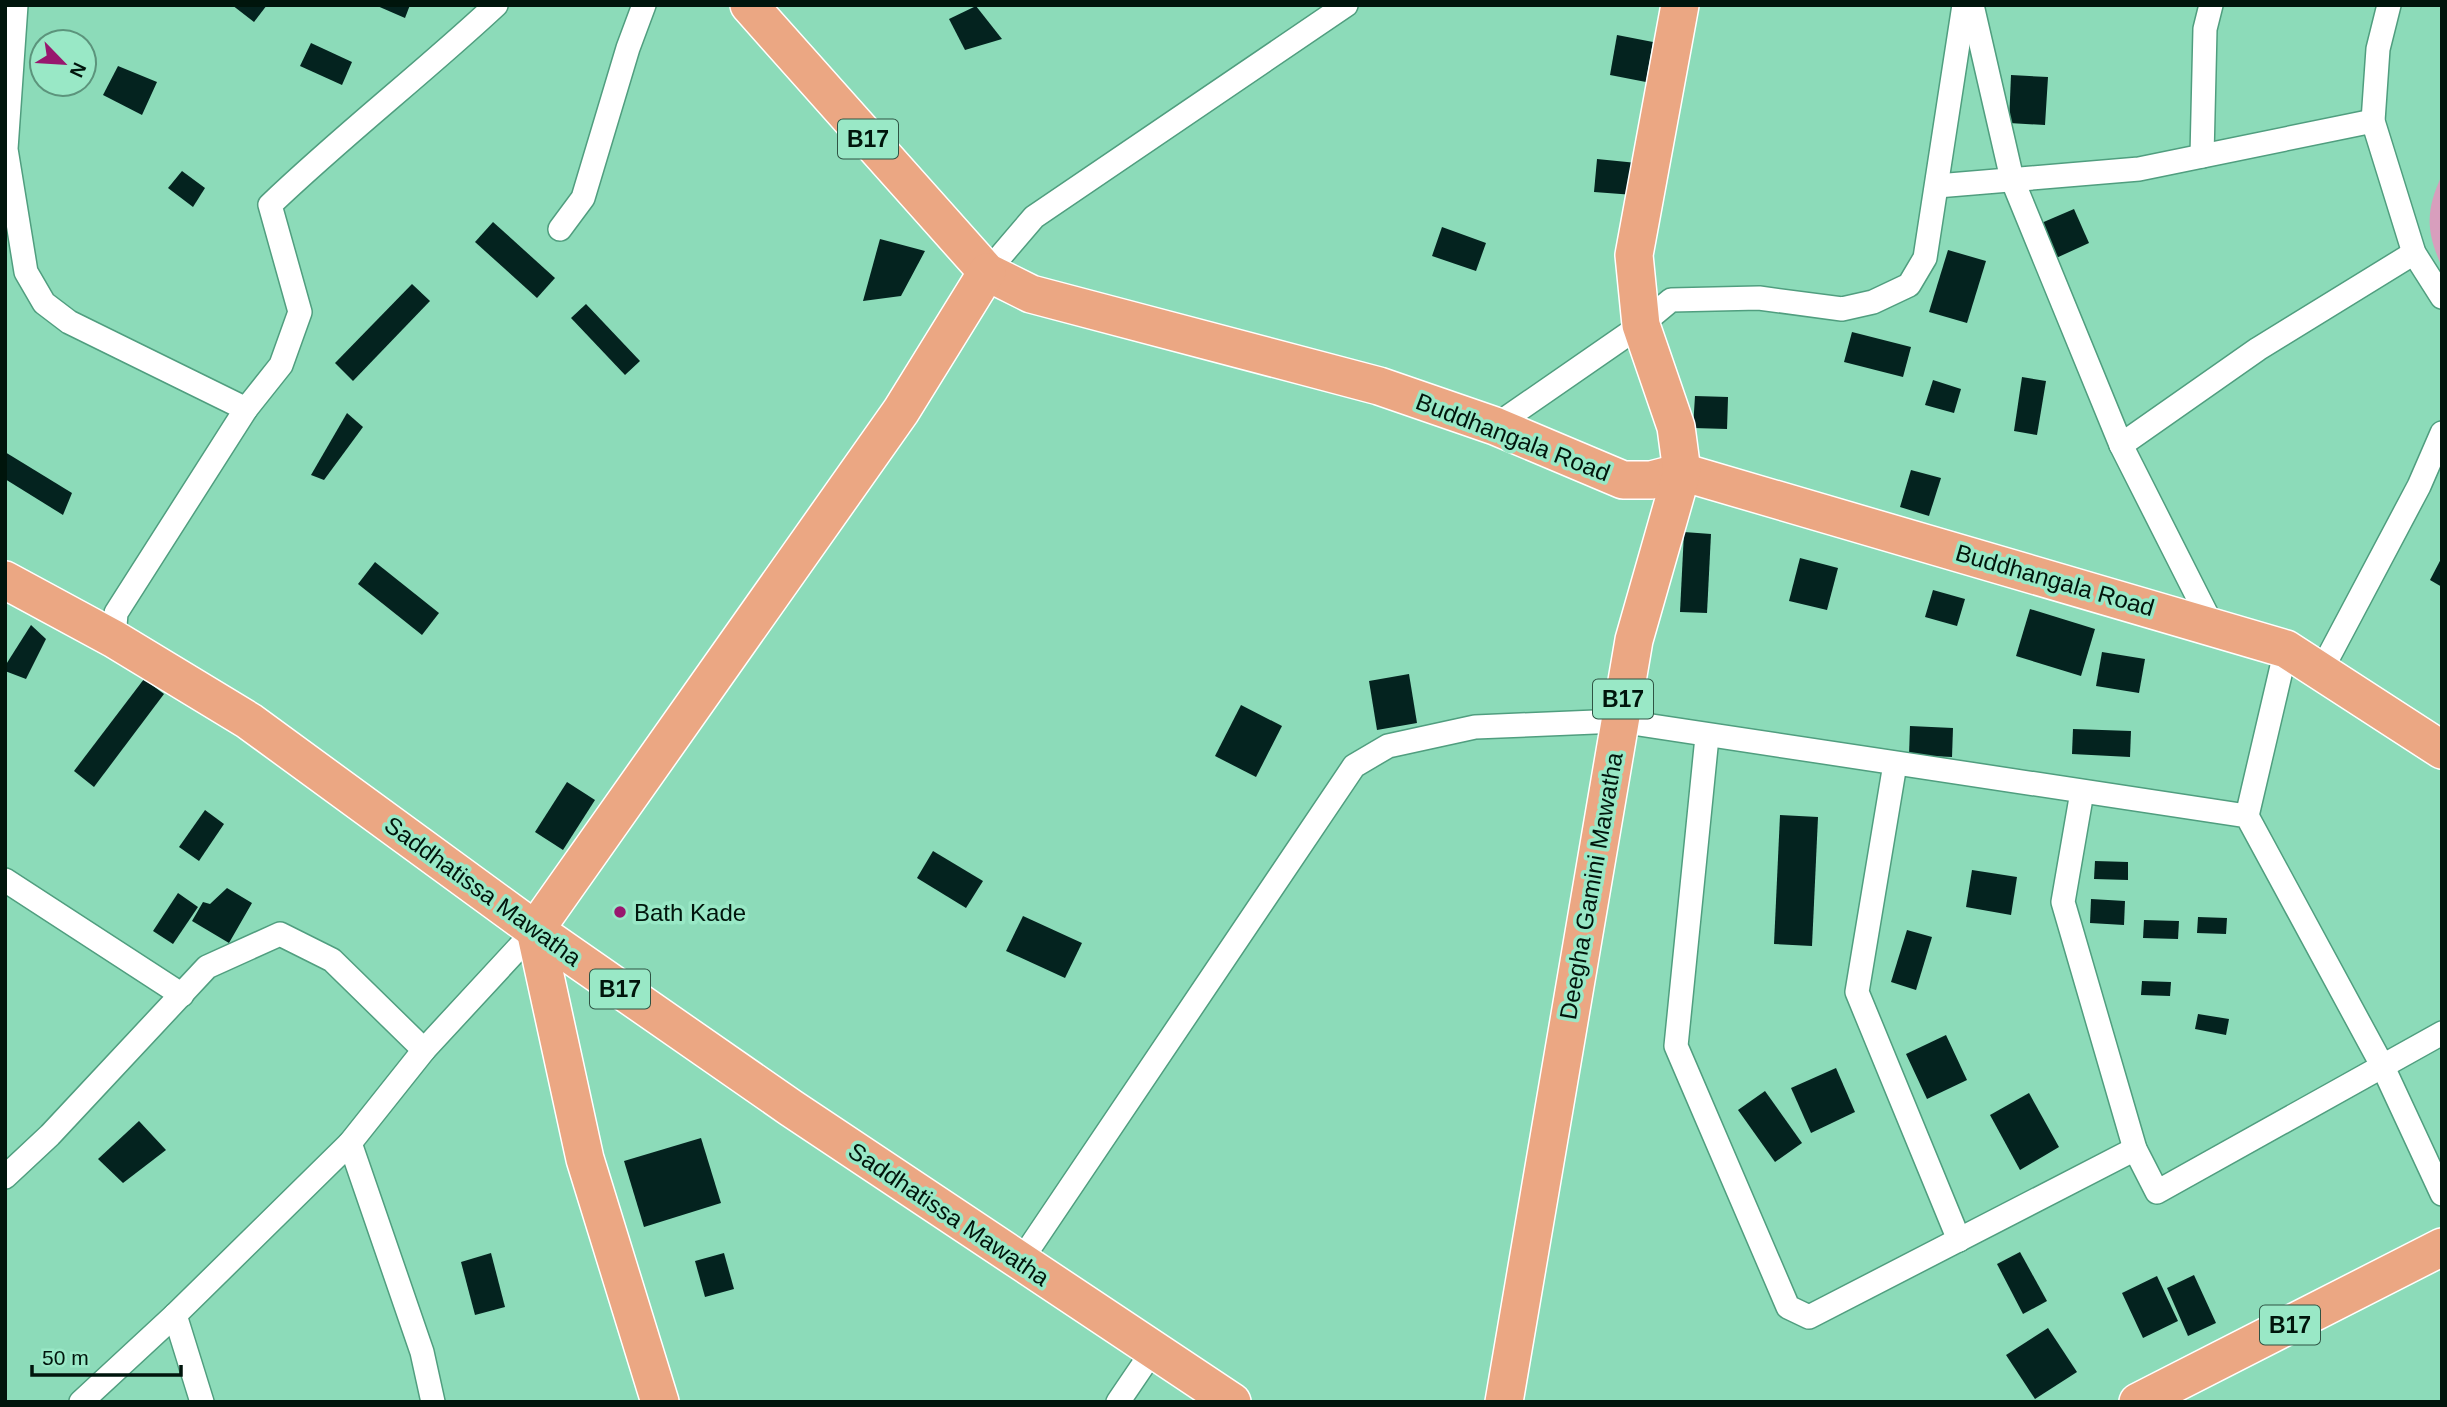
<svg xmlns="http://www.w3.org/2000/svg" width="2447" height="1407" font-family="Arial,sans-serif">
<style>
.green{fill:#d89ebd}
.building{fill:#04231f}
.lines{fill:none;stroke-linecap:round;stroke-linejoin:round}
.street-casing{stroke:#509e7f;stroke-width:26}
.primary-casing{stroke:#fff;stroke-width:40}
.street{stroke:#fff;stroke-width:23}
.primary{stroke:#eba783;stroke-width:37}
.poi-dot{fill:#98176e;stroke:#99e8c6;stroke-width:2.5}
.labels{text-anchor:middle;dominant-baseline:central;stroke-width:7;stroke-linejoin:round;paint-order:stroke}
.shield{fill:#99e8c6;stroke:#2e5444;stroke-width:2}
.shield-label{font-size:23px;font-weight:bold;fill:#00150c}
.street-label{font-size:24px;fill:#00150c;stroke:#99e8c6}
.poi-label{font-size:24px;fill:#00150c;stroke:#99e8c6;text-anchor:start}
</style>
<rect width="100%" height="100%" fill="#8cdbb9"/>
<!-- green -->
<path class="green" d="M2442 175V267C2426 232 2425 211 2442 175Z"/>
<!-- building -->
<g class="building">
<polygon points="232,5 267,5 254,22"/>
<polygon points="375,5 410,5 405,18"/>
<polygon points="976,6 1002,39 965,50 949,19"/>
<polygon points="1617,35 1653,42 1646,82 1610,75"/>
<polygon points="311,43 352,62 342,85 300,66"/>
<polygon points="118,66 157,82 142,115 103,95"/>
<polygon points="2011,75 2048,77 2045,125 2009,123"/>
<polygon points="1597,159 1637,163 1634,195 1594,192"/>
<polygon points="182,171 205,188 193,207 168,188"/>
<polygon points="2074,209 2089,243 2054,259 2039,224"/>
<polygon points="493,222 555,278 537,298 475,242"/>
<polygon points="1442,227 1486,243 1476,271 1432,256"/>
<polygon points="880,239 925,251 901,296 863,301"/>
<polygon points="1948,250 1986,261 1967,323 1929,312"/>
<polygon points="412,284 430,301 353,381 335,363"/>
<polygon points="586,304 640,361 625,375 571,318"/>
<polygon points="1852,332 1911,347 1903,377 1844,362"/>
<polygon points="2022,377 2046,381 2037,435 2014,431"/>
<polygon points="1933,380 1961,389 1954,413 1925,405"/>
<polygon points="1695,396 1728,397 1727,429 1693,428"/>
<polygon points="347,413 363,427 324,480 311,475"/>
<polygon points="5,452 72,493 63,515 5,479"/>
<polygon points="1911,470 1941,478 1929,516 1900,507"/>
<polygon points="1684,532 1711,534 1707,613 1680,612"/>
<polygon points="2442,557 2442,587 2430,580"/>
<polygon points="1800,558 1838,568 1827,610 1789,601"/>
<polygon points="375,562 439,613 422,635 358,584"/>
<polygon points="1933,590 1965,599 1957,626 1925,617"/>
<polygon points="2030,609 2095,629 2081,676 2016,656"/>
<polygon points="31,625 46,639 26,679 5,671 5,666"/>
<polygon points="2102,652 2145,659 2139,693 2096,686"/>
<polygon points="1409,674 1417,723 1377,730 1369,681"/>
<polygon points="144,679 164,694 94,787 74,771"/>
<polygon points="1241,705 1282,726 1256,777 1215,756"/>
<polygon points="1910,726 1953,728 1952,757 1909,755"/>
<polygon points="2073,729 2131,731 2130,757 2072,754"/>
<polygon points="567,782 595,800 563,850 535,832"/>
<polygon points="205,810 224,824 199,861 179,847"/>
<polygon points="1780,815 1818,817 1812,946 1774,944"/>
<polygon points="933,851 983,881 966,908 917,878"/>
<polygon points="2095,861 2128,862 2128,880 2094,879"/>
<polygon points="1972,870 2017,877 2011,915 1966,907"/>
<polygon points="227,888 252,903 229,943 192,921 203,902 210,904"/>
<polygon points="178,893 198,907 173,944 153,931"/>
<polygon points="2091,899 2125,901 2124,925 2090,923"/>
<polygon points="1023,916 1082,943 1065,978 1006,951"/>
<polygon points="2198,917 2227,918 2226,934 2197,933"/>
<polygon points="2144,920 2179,921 2178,939 2143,938"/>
<polygon points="1907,930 1932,937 1916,990 1891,982"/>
<polygon points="2142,981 2171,982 2170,996 2141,995"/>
<polygon points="2198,1014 2229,1019 2226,1035 2195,1029"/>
<polygon points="1946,1035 1967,1080 1927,1099 1906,1054"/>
<polygon points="1836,1068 1855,1112 1811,1133 1791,1088"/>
<polygon points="1765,1091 1802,1143 1775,1162 1738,1110"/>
<polygon points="2029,1093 2059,1147 2020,1170 1990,1115"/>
<polygon points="139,1121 166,1150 123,1183 98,1159"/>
<polygon points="701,1138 721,1203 644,1227 624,1161"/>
<polygon points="2020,1252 2047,1301 2023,1314 1997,1264"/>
<polygon points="491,1253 505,1307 475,1315 461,1262"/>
<polygon points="724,1253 734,1289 705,1297 695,1261"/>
<polygon points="2194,1275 2216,1323 2188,1336 2167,1288"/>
<polygon points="2157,1276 2178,1321 2143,1338 2122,1293"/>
<polygon points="2048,1328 2077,1372 2035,1399 2006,1355"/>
</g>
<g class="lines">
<!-- street casing -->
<g class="street-casing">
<g id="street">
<path d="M16 5 6 149 26 272 44 303 69 322 246 409 281 365 300 312 270 205C343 135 422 74 496 5"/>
<polyline points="1972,5 2012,179 2121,445 2212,625"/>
<polyline points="2389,5 2378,49 2373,121 2414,253 2442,297"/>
<polyline points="2202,156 2205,29 2211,5"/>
<polyline points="1937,186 2139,169 2373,121"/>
<polyline points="560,229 583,198 628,48 644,5"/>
<polyline points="987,272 1034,217 1346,5"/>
<polyline points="1495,426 1641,325 1671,300 1759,298 1842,309 1873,302 1909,285 1925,258 1964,5"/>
<polyline points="2121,445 2258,349 2414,253"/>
<polyline points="114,639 116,613 246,409"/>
<polyline points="2321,671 2419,486 2442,433"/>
<polyline points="1707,737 1676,1046 1788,1307 1809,1317 2135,1149"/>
<polyline points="1895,764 1857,992 1959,1240"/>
<polyline points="2082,792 2063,902 2135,1149 2157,1192 2442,1033"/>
<polyline points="2247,816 2286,649"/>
<polyline points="5,880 182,995"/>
<polyline points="350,1143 422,1352 433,1402"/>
<polyline points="5,1177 50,1135 207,967 280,934 332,960 424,1050"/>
<polyline points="1020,1262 1354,766 1388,746 1475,727 1619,721 2247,816 2383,1067 2442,1194"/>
<polyline points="175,1315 202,1402"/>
<polyline points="81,1402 175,1315 350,1143 424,1050 535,930"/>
<polyline points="1118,1402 1154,1349"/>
</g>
</g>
<!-- primary casing -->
<g class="primary-casing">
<g id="primary">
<polyline points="749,5 987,272 1031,294 1379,386 1495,426 1623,480 1651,480 1682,472 2286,649 2442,750"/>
<polyline points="5,580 114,639 249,721 535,930 791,1108 1232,1402"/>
<polyline points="660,1402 585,1159 535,930 901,411 987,272"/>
<polyline points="1504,1402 1634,640 1682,472 1676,427 1641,325 1634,255 1680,5"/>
<polyline points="2138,1402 2442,1247"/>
</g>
</g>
<!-- street -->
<use href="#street" class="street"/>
<!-- primary -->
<use href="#primary" class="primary"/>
</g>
<!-- markers -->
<circle class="poi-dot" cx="620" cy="912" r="7"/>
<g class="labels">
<!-- shield labels -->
<g class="shield">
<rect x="838" y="119.5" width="60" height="39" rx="5"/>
<rect x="1593" y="679.5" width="60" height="39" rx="5"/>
<rect x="590" y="969.5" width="60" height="39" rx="5"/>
<rect x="2260" y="1305.5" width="60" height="39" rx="5"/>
</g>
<g class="shield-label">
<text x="868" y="139">B17</text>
<text x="1623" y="699">B17</text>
<text x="620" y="989">B17</text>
<text x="2290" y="1325">B17</text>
</g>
<!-- street labels -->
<g class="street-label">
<text transform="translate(1513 437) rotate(21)">Buddhangala Road</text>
<text transform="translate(2055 580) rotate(16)">Buddhangala Road</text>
<text transform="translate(1591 886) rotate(-80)">Deegha Gamini Mawatha</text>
<text transform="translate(483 891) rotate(36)">Saddhatissa Mawatha</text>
<text transform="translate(949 1214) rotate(34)">Saddhatissa Mawatha</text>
</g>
<!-- poi labels -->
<g class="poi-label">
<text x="634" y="912">Bath Kade</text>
</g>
</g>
<!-- border -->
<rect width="2447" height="1407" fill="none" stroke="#00150c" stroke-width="14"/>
<!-- north arrow -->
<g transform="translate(63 63) rotate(115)"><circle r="33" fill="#99e8c6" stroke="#5c947c" stroke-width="2"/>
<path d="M0-5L12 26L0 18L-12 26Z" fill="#98176e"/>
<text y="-10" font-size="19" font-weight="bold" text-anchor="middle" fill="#00150c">N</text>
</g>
<!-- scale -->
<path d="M32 1365v10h149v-10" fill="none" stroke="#00150c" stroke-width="3.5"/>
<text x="42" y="1365" font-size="21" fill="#00150c" stroke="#99e8c6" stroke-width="5" paint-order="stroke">50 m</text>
</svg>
